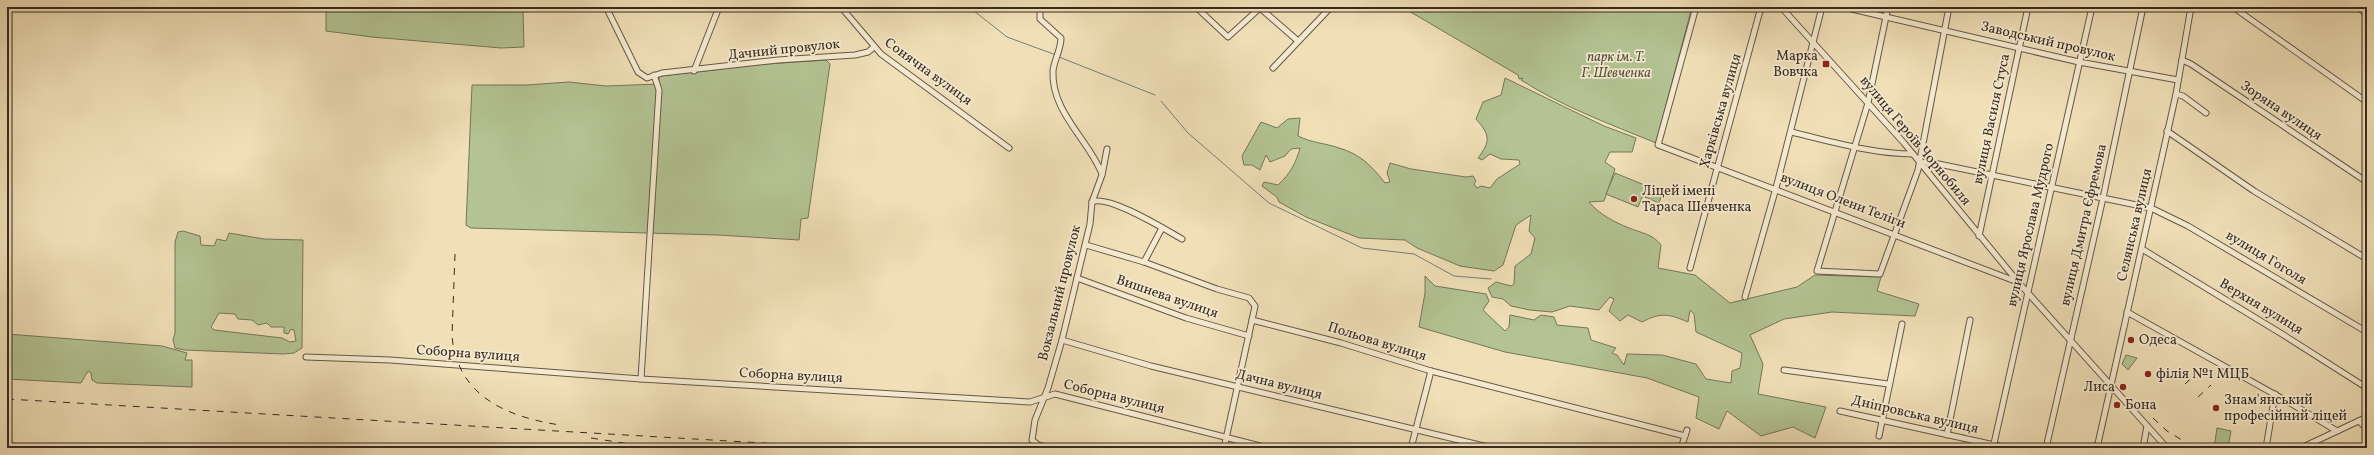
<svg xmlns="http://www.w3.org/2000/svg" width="2374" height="455" font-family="Vollkorn,serif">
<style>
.green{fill:#b3c393;stroke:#75775a;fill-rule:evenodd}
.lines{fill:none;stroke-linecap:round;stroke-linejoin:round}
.stream{stroke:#728278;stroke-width:1}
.minor-casing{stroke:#655846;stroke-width:7}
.minor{stroke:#f5ead0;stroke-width:5}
.rail{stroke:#372b21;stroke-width:1;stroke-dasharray:7 7;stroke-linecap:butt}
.poi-dot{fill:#8f2418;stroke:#f5ead0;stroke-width:1.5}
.labels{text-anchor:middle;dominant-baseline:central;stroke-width:3.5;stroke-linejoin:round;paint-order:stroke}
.street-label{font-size:14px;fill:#372b21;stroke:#f5ead0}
.poi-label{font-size:14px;fill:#372b21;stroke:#f5ead0;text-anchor:start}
.park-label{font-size:14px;font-style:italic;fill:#56513e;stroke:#f5ead0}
</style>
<rect width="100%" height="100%" fill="#f0dfb7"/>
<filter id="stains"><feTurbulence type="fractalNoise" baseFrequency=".005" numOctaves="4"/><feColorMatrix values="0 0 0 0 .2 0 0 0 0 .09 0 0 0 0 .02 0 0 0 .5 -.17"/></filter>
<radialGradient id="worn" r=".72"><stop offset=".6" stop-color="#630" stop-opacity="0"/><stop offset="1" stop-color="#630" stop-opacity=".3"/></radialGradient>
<!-- green -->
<g class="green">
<polygon points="326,7 533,7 533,10 523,11 524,47 501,48 372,37 326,31"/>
<path d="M1402 7H1692L1656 143C1610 124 1563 107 1521 80L1523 78 1519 79 1518 75Z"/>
<polygon points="2352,7 2367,7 2367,18"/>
<polygon points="826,60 830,64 808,218 801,219 799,240 718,235 471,228 466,225 472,85 526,85 569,82 606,86 659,84 659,76 766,64"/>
<path d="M1505 78 1604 126 1636 138 1632 152H1610L1605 162 1615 169 1604 201 1589 202C1599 214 1614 222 1629 228 1641 233 1653 234 1661 245L1658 268 1695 275 1730 303 1797 287 1815 275 1881 277 1877 291 1919 304 1915 316 1832 312 1784 319 1750 335 1763 364 1758 394 1826 407 1815 438 1793 427 1761 436 1727 411 1719 429 1696 418 1699 397 1647 378 1505 352 1419 327 1425 293V276L1435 286 1486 294 1489 301 1483 310 1505 331 1509 327 1510 315 1534 320 1541 315 1554 317 1557 325 1588 328 1591 340 1616 348 1612 353 1617 355 1624 365 1627 354 1662 355 1696 364 1706 379 1731 383 1732 371 1740 368 1742 353 1696 332 1694 314 1690 310 1688 322C1669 314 1661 312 1642 322L1628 315 1620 321 1609 311 1614 299 1610 297 1599 310 1570 306 1552 312 1530 310 1511 306 1503 299 1492 297 1488 288 1496 282 1511 286 1514 284 1515 266 1531 254 1535 238 1529 231 1531 215 1516 225 1503 265 1494 271 1460 266 1417 248 1405 240 1359 238 1306 217 1279 202 1277 197 1262 186 1264 182 1278 185C1290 174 1296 163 1300 148L1291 149 1285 156 1270 162 1266 155 1260 170 1252 165H1244L1242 156 1261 122 1277 128 1288 119 1300 118 1298 136C1312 143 1325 143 1339 148 1360 154 1372 166 1385 183L1390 182 1387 173 1390 163 1411 169 1466 177 1473 176 1476 181 1474 184 1477 188 1481 186 1490 188 1497 179 1520 164 1519 160 1501 159 1490 154 1482 160 1478 158C1491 141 1490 135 1476 119L1483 102 1501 95Z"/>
<polygon points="1615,173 1647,186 1638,207 1606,194"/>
<polygon points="1648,188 1662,194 1659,203 1645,197"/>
<path d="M183 231 200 236 201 245 214 246 217 239 226 241 229 233 264 239 303 240 302 348 294 353 284 354 184 350 175 348 173 340 175 333V242L178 232ZM219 313 235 314 238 319 252 320 258 325 267 323 271 327H284V333L288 334 291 329 294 330 296 341 290 342 282 338 214 330 211 327Z"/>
<polygon points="7,334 162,346 187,353 185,360 192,360 192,387 97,383 92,380 91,373 88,371 81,383 7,379"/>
<polygon points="2126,355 2137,358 2128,370 2122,364"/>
<polygon points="2217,428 2231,431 2228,448 2214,448"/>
</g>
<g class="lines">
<!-- stream -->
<g class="stream">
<polyline points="969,7 1007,37 1056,55"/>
<polyline points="1059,57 1155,95"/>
<polyline points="1161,101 1188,133 1269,203 1362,248 1414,254 1454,276 1491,279"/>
</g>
<!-- minor casing -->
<g class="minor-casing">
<g id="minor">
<polyline points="606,7 638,72 647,78 662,73 778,60 855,55 868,52 874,47"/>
<polyline points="841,7 881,54 1009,148"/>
<path d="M1040 7V19L1061 38C1061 50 1054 60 1053 71 1051 112 1089 140 1102 174"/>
<polyline points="1196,7 1228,37 1261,7"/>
<polyline points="1259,7 1298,41"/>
<polyline points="1696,7 1658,145 2015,281"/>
<polyline points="1781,7 1904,143 2018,282 2167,448"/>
<polyline points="1843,7 2079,62 2178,80"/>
<polyline points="1888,7 1868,103 1817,271 1880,274 1918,170 1949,7"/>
<polyline points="2233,7 2367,102"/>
<polyline points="2182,60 2191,64 2367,182"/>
<polyline points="1273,68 1331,7"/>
<polyline points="694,71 719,7"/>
<polyline points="2176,94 2183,96 2206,113"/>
<polyline points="2167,131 2254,191 2367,259"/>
<path d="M1791 132C1830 141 1872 154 1913 154"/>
<polyline points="1920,163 1929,162 2151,208 2188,226 2367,332"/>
<path d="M1092 202C1108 194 1166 230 1182 239"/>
<polyline points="1979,236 2028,7"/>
<polyline points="1086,245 1144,262 1217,289 1249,298 1255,306 1252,320 1341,343 1431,371 1685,436"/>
<polyline points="2142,249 2282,334 2367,388"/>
<polyline points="1144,262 1162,228"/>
<polyline points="1690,268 1761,7"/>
<polyline points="1077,278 1186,318 1249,336"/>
<polyline points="1745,297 1776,188 1822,7"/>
<polyline points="2127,312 2292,404 2337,431"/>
<polyline points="1062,340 1151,366 1492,448"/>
<polyline points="306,357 390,360 641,379 1030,402 1055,394 1268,448"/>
<polyline points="1784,370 1888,384"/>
<polyline points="641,379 659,90 654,75"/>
<polyline points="1840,411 2008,448"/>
<polyline points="2359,421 2367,429"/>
<polyline points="1947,435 1970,320"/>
<polyline points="1879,436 1902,324"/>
<polyline points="2312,443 2317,448"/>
<polyline points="1050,448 1038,445 1032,440 1035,420 1048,388 1062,340 1090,224 1092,202 1102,175 1107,149"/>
<polyline points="1224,448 1252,320"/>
<polyline points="1411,448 1431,371"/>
<polyline points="1681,448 1687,430"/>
<polyline points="1993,448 2092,7"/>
<polyline points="2046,448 2103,198 2143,7"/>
<polyline points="2097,448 2176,94 2191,7"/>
<polyline points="2143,448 2147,426"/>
<polyline points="2266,448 2275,394"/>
<polyline points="2301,448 2367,417"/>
</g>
</g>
<!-- minor -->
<use href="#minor" class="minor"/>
<!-- rail -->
<g class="rail">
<path d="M455 254 452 336C457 396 507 417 560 425"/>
<polyline points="2185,384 2196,374"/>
<polyline points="2198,397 2211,385"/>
<polyline points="7,399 849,448"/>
<polyline points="2153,418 2167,431 2195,448"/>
<polyline points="591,438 656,448"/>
</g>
</g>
<!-- markers -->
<g class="poi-dot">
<rect x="1822" y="60" width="8" height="8" rx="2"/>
<circle cx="1634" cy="199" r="4"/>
<circle cx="2131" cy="340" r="4"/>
<circle cx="2148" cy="374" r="4"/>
<circle cx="2123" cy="387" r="4"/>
<circle cx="2117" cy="405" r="4"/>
<circle cx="2216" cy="408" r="4"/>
</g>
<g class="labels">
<!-- street labels -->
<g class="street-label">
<text transform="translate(2048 42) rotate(13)">Заводський провулок</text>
<text transform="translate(784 50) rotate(-6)">Дачний провулок</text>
<text transform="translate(928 72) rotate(36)">Сонячна вулиця</text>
<text transform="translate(1721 111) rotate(-74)">Харківська вулиця</text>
<text transform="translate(2281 111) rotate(34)">Зоряна вулиця</text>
<text transform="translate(1992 119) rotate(-78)">вулиця Василя Стуса</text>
<text transform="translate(1915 141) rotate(50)">вулиця Героїв Чорнобиля</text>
<text transform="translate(1843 201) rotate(21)">вулиця Олени Теліги</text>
<text transform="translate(2031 225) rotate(-77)">вулиця Ярослава Мудрого</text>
<text transform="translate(2084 225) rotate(-77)">вулиця Дмитра Єфремова</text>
<text transform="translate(2135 225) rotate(-77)">Селянська вулиця</text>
<text transform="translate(2266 258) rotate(31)">вулиця Гоголя</text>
<text transform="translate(1060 293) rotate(-76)">Вокзальний провулок</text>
<text transform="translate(1167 297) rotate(19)">Вишнева вулиця</text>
<text transform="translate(2261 307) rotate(31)">Верхня вулиця</text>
<text transform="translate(1377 342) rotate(17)">Польова вулиця</text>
<text transform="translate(468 354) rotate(4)">Соборна вулиця</text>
<text transform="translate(791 376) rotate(3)">Соборна вулиця</text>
<text transform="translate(1279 385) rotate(14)">Дачна вулиця</text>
<text transform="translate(1114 397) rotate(14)">Соборна вулиця</text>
<text transform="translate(1915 415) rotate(13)">Дніпровська вулиця</text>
</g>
<!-- poi labels -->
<g class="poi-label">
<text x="1818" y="56" text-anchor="end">Марка<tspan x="1818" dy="16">Вовчка</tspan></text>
<text x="1642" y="191">Ліцей імені<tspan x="1642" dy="16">Тараса Шевченка</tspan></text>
<text x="2139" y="340">Одеса</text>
<text x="2156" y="374">філія №1 МЦБ</text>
<text x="2115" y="387" text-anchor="end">Лиса</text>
<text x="2224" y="400">Знам'янський<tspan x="2224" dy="16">професійний ліцей</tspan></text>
<text x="2125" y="405">Бона</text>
</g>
<!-- park labels -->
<g class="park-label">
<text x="1616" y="57">парк ім. Т.<tspan x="1616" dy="16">Г. Шевченка</tspan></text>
</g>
</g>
<!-- margin -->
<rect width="2374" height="455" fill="none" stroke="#f0dfb7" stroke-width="24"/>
<rect x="8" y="8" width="2358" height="439" fill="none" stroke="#372b21" stroke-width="2"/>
<rect x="12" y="12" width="2350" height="431" fill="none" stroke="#372b21"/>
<rect width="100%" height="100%" filter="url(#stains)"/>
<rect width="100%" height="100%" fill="url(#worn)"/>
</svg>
